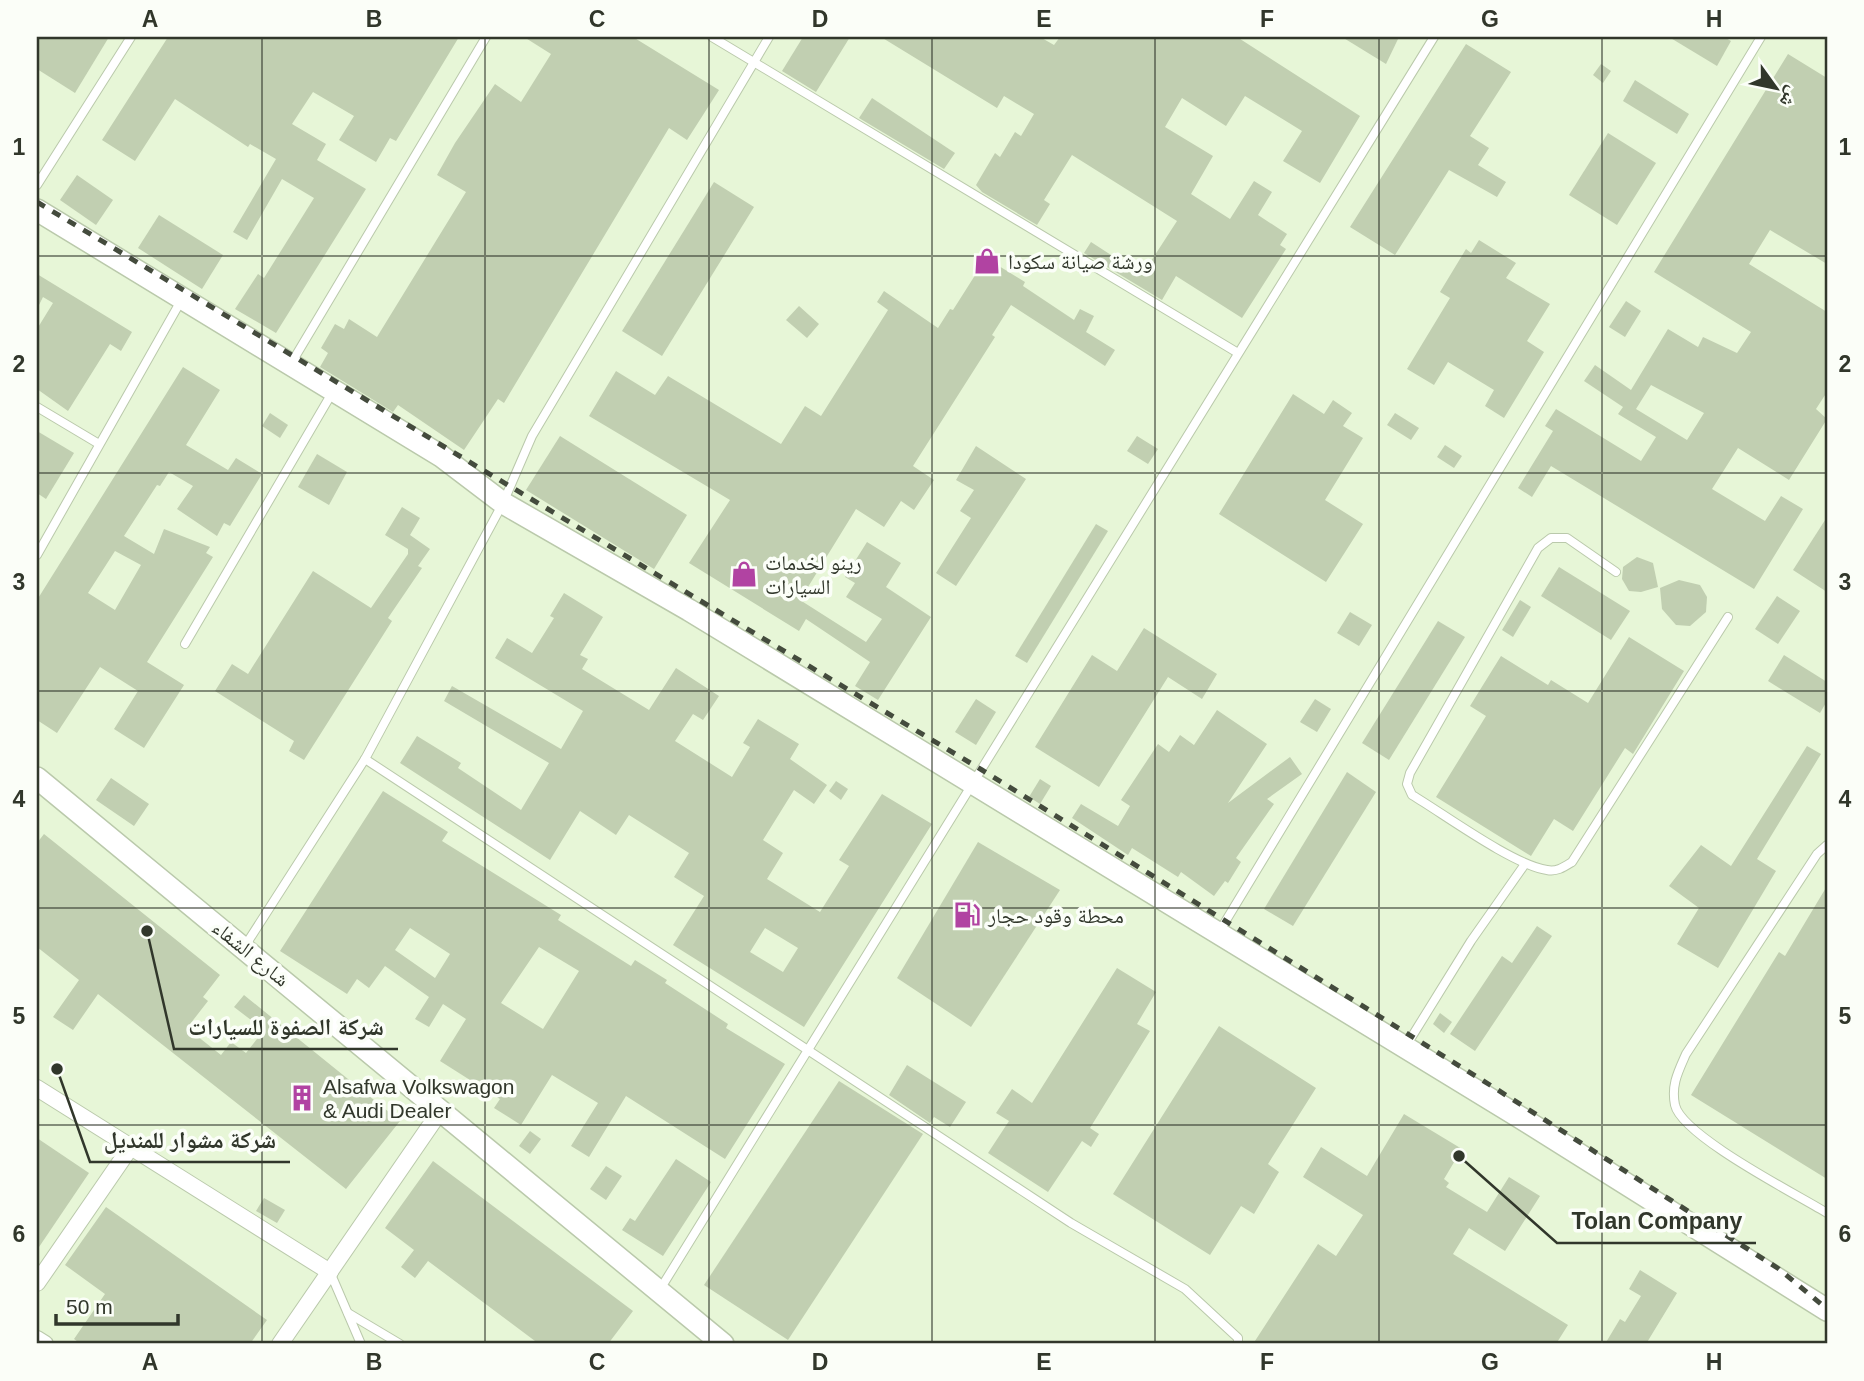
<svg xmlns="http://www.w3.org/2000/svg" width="1864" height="1381" font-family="Arial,'Noto Naskh Arabic',sans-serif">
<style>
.building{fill:#c1cfb1;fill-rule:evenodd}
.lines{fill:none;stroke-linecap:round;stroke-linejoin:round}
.lane-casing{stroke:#bac9ab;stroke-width:10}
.street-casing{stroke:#bac9ab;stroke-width:18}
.secondary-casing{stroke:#bac9ab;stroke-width:24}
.lane{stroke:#fff;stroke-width:8}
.street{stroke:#fff;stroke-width:16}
.secondary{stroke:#fff;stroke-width:21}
.rail{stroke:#444b3d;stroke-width:5;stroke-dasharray:9 9;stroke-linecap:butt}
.grid{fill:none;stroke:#31372b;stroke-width:2;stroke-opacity:0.55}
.labels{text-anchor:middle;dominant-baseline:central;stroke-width:7;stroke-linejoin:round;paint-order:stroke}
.poi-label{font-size:21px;fill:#31372b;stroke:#fbfef8;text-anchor:start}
.street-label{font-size:21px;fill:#31372b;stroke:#fbfef8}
.leader{fill:none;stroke:#31372b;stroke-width:2.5}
.callout-dot{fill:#31372b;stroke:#fbfef8;stroke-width:2.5}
.callout-label{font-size:23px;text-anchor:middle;font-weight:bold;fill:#31372b;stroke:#fbfef8;stroke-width:7;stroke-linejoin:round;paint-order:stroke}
.neatline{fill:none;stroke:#31372b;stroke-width:2.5}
.grid-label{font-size:23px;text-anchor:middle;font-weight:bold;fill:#31372b}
</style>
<rect width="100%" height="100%" fill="#e7f6d7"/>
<!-- building -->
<g class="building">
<polygon points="37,37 109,37 75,93 37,69"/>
<polygon points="168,37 459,37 396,141 390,138 376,162 339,140 354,116 313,92 292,124 326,144 317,160 366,189 276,333 235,309 258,274 264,278 314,198 282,179 247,240 233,232 276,159 250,144 248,147 175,99 135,161 102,140"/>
<polygon points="524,37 633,37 719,90 687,140 669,128 504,403 498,399 464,450 398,405 393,412 320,367 328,353 321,348 335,324 344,329 349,319 377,337 466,192 437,175 455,143 495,84 521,102 551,54"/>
<polygon points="803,37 850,37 816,92 782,71"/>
<polygon points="881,37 1040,37 1054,45 1060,37 1237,37 1360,116 1320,183 1283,161 1302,131 1245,96 1226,126 1182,98 1165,127 1213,156 1191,194 1230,219 1254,181 1272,192 1258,215 1287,234 1280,245 1286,249 1242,318 1176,276 1162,300 1084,253 1091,242 1142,275 1177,221 1072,155 1044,200 1050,204 1037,225 982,192 976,185 995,153 1000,157 1015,132 1021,136 1034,114 1004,96 997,108"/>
<polygon points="1342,37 1399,37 1386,64"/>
<polygon points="1669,37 1724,37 1731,41 1717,66"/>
<polygon points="1466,44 1511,72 1470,136 1489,148 1478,165 1506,182 1497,197 1449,170 1395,255 1350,227"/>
<path d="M1788 54 1827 78V264L1770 230 1749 264 1827 312V392L1816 409 1827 419 1789 480 1738 448 1712 489 1765 521 1781 496 1803 509 1754 589 1551 466 1532 497 1518 488 1553 431 1545 426 1556 409 1641 461 1656 437 1618 414 1623 407 1584 381 1595 365 1631 390 1668 329 1698 347 1703 337 1737 353 1751 332 1654 272ZM1651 385 1704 413 1687 440 1636 409Z"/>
<polygon points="1601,64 1611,71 1603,83 1593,75"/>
<polygon points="1635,80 1689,114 1677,134 1623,101"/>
<polygon points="872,98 955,153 944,169 859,118"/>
<polygon points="1608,133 1656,163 1617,225 1569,195"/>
<polygon points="77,175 113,200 96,225 60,200"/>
<polygon points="714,182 754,207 662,356 622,331"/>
<polygon points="159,215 223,255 202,289 138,248"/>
<polygon points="1479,240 1516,263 1506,278 1550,304 1527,341 1544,352 1504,418 1485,406 1494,390 1448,362 1434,385 1407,369 1450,298 1440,292 1466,249 1471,253"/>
<polygon points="986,258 1025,282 1023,286 1074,320 1080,309 1094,316 1086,332 1115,350 1105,366 1011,305 992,335 995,337 913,466 934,480 914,510 901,501 884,527 856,509 800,600 866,642 882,619 846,597 855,583 845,577 867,542 901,563 886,587 931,617 878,700 855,686 870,662 806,619 799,631 689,563 730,500 589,416 616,371 655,395 668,376 781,444 805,406 821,416 888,310 877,302 884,291 938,328 950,309 953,310"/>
<polygon points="37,274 132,332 121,351 110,344 68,411 37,389 37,329 53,303 43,297 37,309"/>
<polygon points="1626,301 1641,311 1625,337 1609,327"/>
<polygon points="799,306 819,324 807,338 786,320"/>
<path d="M183 367 220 390 186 445 228 470 236 458 262 474 230 526 224 523 217 536 177 509 193 486 169 472 160 486 157 485 124 536 154 554 164 529 210 547 206 553 213 557 147 662 184 685 144 748 114 729 138 691 100 667 57 733 37 720V600ZM115 551 141 565 115 610 88 593Z"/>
<polygon points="1293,394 1324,414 1333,400 1352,413 1343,426 1363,438 1325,500 1363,524 1326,582 1219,514"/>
<polygon points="270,413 288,425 280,438 262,426"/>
<polygon points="1395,413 1419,428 1411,440 1387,425"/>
<polygon points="37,431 74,453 46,499 37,493"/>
<polygon points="560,436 687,515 654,569 526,490"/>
<polygon points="1137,436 1158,449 1148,464 1127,451"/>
<polygon points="1445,445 1462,456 1454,468 1437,457"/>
<polygon points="976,446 1026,479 956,586 936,573 971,518 960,511 974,490 956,480"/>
<polygon points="317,454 347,472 329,505 298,487"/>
<polygon points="402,507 420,518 410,535 430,549 418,566 422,568 388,618 392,621 304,760 289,751 294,741 215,691 232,664 248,674 313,571 371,608 408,554 408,549 385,535"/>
<polygon points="1827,517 1827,592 1793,570"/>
<polygon points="1096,524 1108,531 1027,663 1015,656"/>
<polygon points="1637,557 1653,563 1658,587 1641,592 1629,591 1622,579 1623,567"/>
<polygon points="1559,567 1630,611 1611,640 1541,596"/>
<polygon points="1679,580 1700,585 1707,597 1706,612 1690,626 1676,625 1662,609 1660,588"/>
<path d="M564 593 603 617 580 655 588 659 582 669 649 710 676 668 719 696 703 720 693 714 675 741 732 777 750 747 743 743 758 719 799 744 790 759 827 785 814 804 794 790 763 840 783 853 767 879 820 912 849 866 839 860 882 794 932 824 804 1027 673 945 704 896 674 877 689 853 629 815 616 835 580 811 550 860 400 763 417 736 461 763 458 768 521 810 549 763 444 701 452 686 561 749 583 711 495 658 507 638 532 653 554 618 550 616ZM765 928 798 948 783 972 750 952Z"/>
<polygon points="1777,596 1800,611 1778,644 1755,629"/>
<polygon points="1520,600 1531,607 1513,637 1502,630"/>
<polygon points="1350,612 1372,625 1359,646 1337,633"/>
<polygon points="1438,621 1465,637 1389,760 1362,743"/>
<polygon points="1144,628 1217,674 1202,699 1168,677 1099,787 1035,747 1092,655 1117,671"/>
<polygon points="1629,637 1684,671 1633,754 1625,748 1573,831 1554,819 1531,856 1436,797 1486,716 1470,706 1501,656 1548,685 1551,680 1588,703"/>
<polygon points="1784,655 1827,682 1827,701 1820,713 1768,681"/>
<polygon points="976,699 996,712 976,745 955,732"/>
<polygon points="1315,699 1331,709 1317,732 1300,722"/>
<polygon points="1217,710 1267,744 1228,803 1290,757 1302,774 1267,799 1274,804 1236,858 1241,862 1228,883 1225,881 1214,896 1181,872 1178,877 1132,848 1128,855 1072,818 1081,804 1118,826 1130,806 1121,800 1158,744 1169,752 1180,735 1194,745"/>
<polygon points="1807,746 1821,754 1757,859 1776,871 1718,968 1677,944 1699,908 1669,886 1701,845 1731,866"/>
<polygon points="1347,772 1376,792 1293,926 1264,909"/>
<polygon points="111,778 149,804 134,826 96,800"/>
<polygon points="1040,779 1051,786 1040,804 1029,797"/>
<polygon points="836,781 848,789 841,800 829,791"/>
<path d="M383 791 448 832 442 841 561 915 558 920 631 966 635 960 667 980 665 983 728 1024 726 1028 785 1064 725 1159 626 1096 589 1157 571 1146 598 1103 552 1075 521 1125 494 1108 500 1099 440 1061 466 1019 443 1004 429 1027 415 1019 429 997 385 966 369 988 357 979 347 994 280 951ZM410 928 450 954 435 978 395 950ZM539 947 579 971 543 1029 501 1003Z"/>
<polygon points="44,834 220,975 203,997 208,1001 187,1028 221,1055 231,1042 246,1053 264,1030 234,1007 244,995 400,1121 346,1189 98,994 73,1030 53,1017 79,980 37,947 37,843"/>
<polygon points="978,842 1060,890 971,1027 897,978"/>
<polygon points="1827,886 1827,1179 1691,1095 1779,952 1785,956"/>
<polygon points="1537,926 1552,936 1475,1051 1450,1034 1502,956 1512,963"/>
<polygon points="1117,968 1156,992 1137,1024 1150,1031 1090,1128 1099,1134 1091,1147 1082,1141 1048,1192 988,1153 1009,1121 996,1113 1012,1089 1032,1103"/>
<polygon points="1440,1013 1452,1022 1444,1033 1433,1024"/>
<polygon points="1219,1026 1316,1088 1268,1164 1279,1172 1254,1214 1241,1206 1210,1255 1113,1194"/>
<polygon points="907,1065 966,1102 950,1127 934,1117 930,1123 889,1095"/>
<polygon points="839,1081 923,1134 788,1340 704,1285"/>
<polygon points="1404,1114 1462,1149 1444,1179 1449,1183 1446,1187 1487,1212 1509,1177 1540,1196 1505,1251 1469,1228 1453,1254 1568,1325 1556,1344 1253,1344 1318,1244 1336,1256 1363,1215 1303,1177 1321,1147 1367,1176"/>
<polygon points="530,1131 541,1139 530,1154 519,1146"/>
<polygon points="37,1138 89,1173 37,1250"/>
<polygon points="676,1159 711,1182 663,1256 622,1230 630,1218 635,1221"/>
<polygon points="433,1161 633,1311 608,1344 539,1344 428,1261 415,1278 401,1267 414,1250 385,1228"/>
<polygon points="606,1166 622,1176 606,1200 590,1189"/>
<polygon points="264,1198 285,1210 277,1223 256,1211"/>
<polygon points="106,1207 267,1320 250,1344 81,1344 74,1339 105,1294 65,1265"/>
<polygon points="1640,1270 1677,1293 1646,1344 1605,1344 1620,1319 1625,1322 1641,1296 1629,1289"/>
</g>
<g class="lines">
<!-- lane casing -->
<g class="lane-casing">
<g id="lane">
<polyline points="712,37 1238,353"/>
<polyline points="37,185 131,37"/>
<polyline points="292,362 486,37"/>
<polyline points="37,407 99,444"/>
<polyline points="37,555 182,299"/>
<path d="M1616 572 1567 538H1551L1538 548 1410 773 1407 784 1412 795C1444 814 1513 865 1547 870 1557 872 1564 867 1572 862L1728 617"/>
<polyline points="185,644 332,393"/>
<polyline points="365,759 1071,1223 1185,1289 1238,1338 1238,1344"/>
<path d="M1827 845 1817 854 1686 1054C1678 1072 1671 1085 1675 1105 1682 1136 1796 1194 1827 1213"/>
<polyline points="1219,932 1761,37"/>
<polyline points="245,946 365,759 503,503 532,436 769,37"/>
<polyline points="1406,1046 1471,941 1525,864"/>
<polyline points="330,1272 361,1344"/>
<polyline points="659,1291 1434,37"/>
<polyline points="348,1313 400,1344"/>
</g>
</g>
<!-- street casing -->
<g class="street-casing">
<g id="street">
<polyline points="37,1088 330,1272"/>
<polyline points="37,1283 130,1148"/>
<polyline points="37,1339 45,1344"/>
<polyline points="280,1344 441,1110"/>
</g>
</g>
<!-- secondary casing -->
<g class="secondary-casing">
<g id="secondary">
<polyline points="37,210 441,456 503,503 689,610 1521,1118 1827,1310"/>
<polyline points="37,778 723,1344"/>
</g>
</g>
<!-- lane -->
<use href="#lane" class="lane"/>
<!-- street -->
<use href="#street" class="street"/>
<!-- secondary -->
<use href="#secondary" class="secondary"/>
<!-- rail -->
<polyline class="rail" points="37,202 982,770 1490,1085 1779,1269 1827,1309"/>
</g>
<!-- grid -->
<path class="grid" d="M262 37V1344M485 37V1344M709 37V1344M932 37V1344M1155 37V1344M1379 37V1344M1602 37V1344M37 256H1827M37 473H1827M37 691H1827M37 908H1827M37 1125H1827"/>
<!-- icons -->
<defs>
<g id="shop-bare" transform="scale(2.1)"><path d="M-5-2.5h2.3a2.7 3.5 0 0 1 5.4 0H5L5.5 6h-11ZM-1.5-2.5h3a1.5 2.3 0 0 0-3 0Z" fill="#b143a2" stroke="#fbfef8" stroke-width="2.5" paint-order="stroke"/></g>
<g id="fuel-bare" transform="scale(2.1)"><path d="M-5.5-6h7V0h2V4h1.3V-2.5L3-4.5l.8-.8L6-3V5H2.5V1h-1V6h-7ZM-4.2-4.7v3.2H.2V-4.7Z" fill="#b143a2" stroke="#fbfef8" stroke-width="2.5" paint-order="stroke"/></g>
<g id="building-bare" transform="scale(2.1)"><path d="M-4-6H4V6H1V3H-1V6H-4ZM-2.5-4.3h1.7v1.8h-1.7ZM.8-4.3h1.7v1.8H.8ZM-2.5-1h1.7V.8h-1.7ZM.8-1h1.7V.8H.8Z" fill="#b143a2" stroke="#fbfef8" stroke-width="2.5" paint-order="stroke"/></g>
</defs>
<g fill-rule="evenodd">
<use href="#shop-bare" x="987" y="261"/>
<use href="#shop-bare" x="744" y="574"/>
<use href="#fuel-bare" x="967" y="915"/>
<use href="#building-bare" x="302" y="1098"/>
</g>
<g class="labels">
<!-- poi labels -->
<g class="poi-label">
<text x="1008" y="261">ورشة صيانة سكودا</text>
<text x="765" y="562">رينو لخدمات<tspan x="765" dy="24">السيارات</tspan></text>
<text x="988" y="915">محطة وقود حجار</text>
<text x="323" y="1086">Alsafwa Volkswagon<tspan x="323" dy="24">&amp; Audi Dealer</tspan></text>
</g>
<!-- street labels -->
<g class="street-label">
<text transform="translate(251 953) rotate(39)">شارع الشفاء</text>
</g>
</g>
<!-- callouts -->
<path class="leader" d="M147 931L174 1049H398M57 1069L90 1162H290M1459 1156L1557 1243H1756"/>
<g class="callout-dot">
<circle cx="147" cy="931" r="7"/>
<circle cx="57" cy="1069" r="7"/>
<circle cx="1459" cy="1156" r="7"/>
</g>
<g class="callout-label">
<text x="286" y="1035">شركة الصفوة للسيارات</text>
<text x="190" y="1148">شركة مشوار للمنديل</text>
<text x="1657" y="1229">Tolan Company</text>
</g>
<!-- border -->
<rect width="1864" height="1381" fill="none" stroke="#fbfef8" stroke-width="77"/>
<!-- north arrow -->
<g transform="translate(1776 88) rotate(123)" stroke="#fbfef8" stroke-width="5" paint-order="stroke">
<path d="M0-5L12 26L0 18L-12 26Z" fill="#31372b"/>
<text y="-10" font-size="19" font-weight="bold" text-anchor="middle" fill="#31372b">ش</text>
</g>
<!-- scale -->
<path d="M56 1314v10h122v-10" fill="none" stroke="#31372b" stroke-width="3.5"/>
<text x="66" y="1314" font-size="21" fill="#31372b" stroke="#fbfef8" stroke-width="5" paint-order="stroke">50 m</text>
<rect x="38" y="38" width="1788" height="1304" class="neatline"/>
<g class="grid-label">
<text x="150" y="27">A</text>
<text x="374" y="27">B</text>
<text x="597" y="27">C</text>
<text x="820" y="27">D</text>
<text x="1044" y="27">E</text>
<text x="1267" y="27">F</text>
<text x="1490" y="27">G</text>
<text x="1714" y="27">H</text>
<text x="19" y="155">1</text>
<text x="1845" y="155">1</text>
<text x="19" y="372">2</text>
<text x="1845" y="372">2</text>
<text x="19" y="590">3</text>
<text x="1845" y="590">3</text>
<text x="19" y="807">4</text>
<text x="1845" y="807">4</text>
<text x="19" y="1024">5</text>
<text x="1845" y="1024">5</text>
<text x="19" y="1242">6</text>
<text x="1845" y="1242">6</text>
<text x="150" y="1370">A</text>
<text x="374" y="1370">B</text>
<text x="597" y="1370">C</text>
<text x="820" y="1370">D</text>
<text x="1044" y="1370">E</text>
<text x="1267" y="1370">F</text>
<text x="1490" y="1370">G</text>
<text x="1714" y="1370">H</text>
</g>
</svg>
